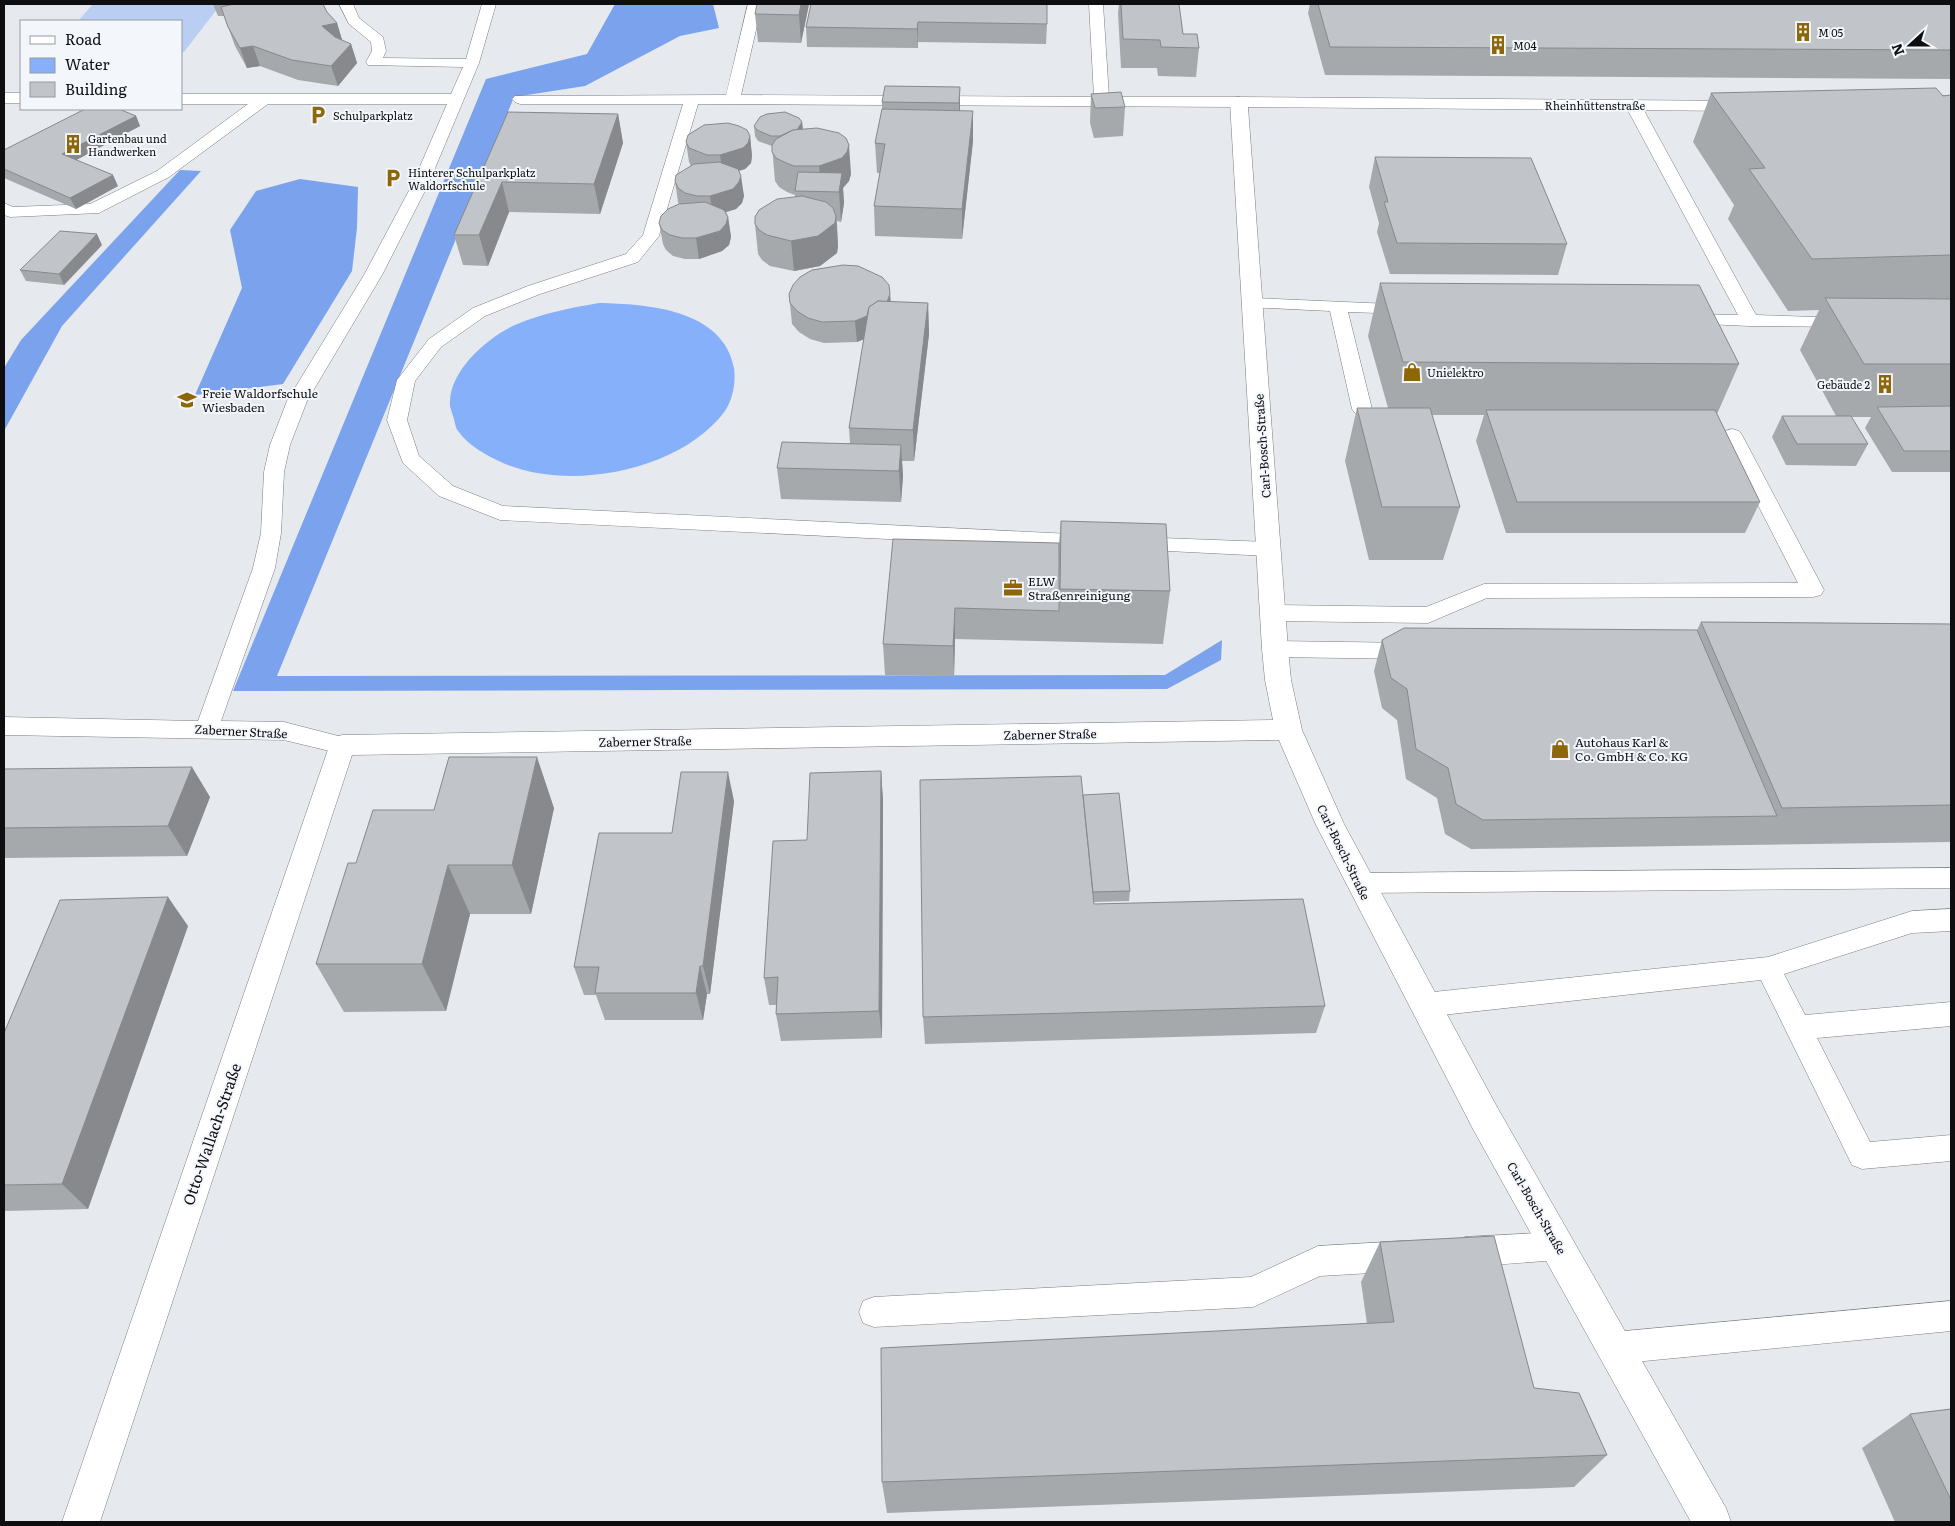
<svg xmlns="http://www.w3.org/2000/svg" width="1955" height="1526" font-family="Literata,serif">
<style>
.green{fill:#bacef3}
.forest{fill:#7aa2ed}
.water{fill:#87b0fb}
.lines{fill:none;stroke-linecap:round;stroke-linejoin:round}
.service-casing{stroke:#7b7d81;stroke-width:1}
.minor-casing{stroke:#7b7d81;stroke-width:1}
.service{fill:#fff;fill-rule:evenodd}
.minor{fill:#fff;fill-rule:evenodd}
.wall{fill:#a6a9ac}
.shaded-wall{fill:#87898c}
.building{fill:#c1c4c8;stroke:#87898c}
.labels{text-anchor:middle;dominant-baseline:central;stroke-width:4;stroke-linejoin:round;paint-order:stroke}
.far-poi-label{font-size:11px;fill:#0e0e10;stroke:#f3f6fb;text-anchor:start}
.far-street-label{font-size:11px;fill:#0e0e10;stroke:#f3f6fb}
.poi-label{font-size:12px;fill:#0e0e10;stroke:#f3f6fb;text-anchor:start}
.street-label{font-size:12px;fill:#0e0e10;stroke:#f3f6fb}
.near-street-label{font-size:15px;fill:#0e0e10;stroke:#f3f6fb}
</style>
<rect width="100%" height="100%" fill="#e6e9ed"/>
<!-- green -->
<polygon class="green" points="93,4 221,4 184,52 181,52 181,21 78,21"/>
<!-- forest -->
<g class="forest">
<polygon points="615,4 713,4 719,28 680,36 585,86 514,97 277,676 1165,675 1222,640 1221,660 1167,689 233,691 486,79 587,54"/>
<polygon points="180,170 201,171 62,326 4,431 4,368 21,340"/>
<polygon points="300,179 358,187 357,228 352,271 283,384 195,395 242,288 230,230 256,191"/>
</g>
<!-- water -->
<path class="water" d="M599 303C647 304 723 309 734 368 736 382 733 399 725 411 681 471 569 492 503 463 486 455 470 447 458 431 455 427 455 421 453 416 452 412 449 406 450 402 450 370 488 337 515 325 543 313 570 308 599 303Z"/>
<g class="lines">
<!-- service casing -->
<g class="service-casing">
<g id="service">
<polygon points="339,4 353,4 359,18 383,37 386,51 383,58 466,59 482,4 496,4 479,63 428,185 382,275 307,401 290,445 284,472 281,533 275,568 221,721 284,722 350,739 354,745 350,751 342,754 284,740 4,735 4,717 198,721 253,568 261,533 264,472 270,445 287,401 364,275 412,185 447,104 268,104 169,177 99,213 10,217 4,215 4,203 13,207 90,204 157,171 248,104 181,104 181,94 451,94 463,67 368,65 366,62 372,51 371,42 349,24"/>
<polygon points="748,4 762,4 741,95 1094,97 1089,4 1103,4 1109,97 1239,97 1247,102 1239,107 698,104 659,236 638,262 540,294 485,316 441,347 415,381 407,420 419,456 453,486 503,506 1091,535 1098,537 1101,542 1098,547 1091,549 500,520 439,496 403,463 387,420 397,380 429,339 473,308 528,286 626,254 643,235 683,104 520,104 515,102 512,99 515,96 726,95"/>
<rect x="4" y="93" width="17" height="10"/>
<polygon points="1633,100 1641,105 1756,315 1845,318 1851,319 1854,323 1851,327 1750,326 1680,323 1677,319 1680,315 1686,314 1738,315 1625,105"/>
<polygon points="1253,298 1413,305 1416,309 1413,313 1407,314 1348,312 1372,409 1369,413 1355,413 1352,409 1330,311 1247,307 1244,303 1247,299"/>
<polygon points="1732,429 1739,431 1742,435 1824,590 1821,595 1813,597 1487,598 1428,623 1274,621 1266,618 1263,613 1266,608 1274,605 1426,607 1484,584 1798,583 1722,435 1725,431"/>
<polygon points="1134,537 1269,542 1276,544 1280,549 1276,554 1269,556 1127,549 1124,544 1127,539"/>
<polygon points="1275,641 1412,643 1420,645 1423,651 1420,657 1412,659 1275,657 1267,655 1264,649 1267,643"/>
<polygon points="1951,868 1951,888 1359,893 1350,890 1346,883 1350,876 1359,873"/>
<polygon points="1951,909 1951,931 1912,933 1784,974 1805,1015 1951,1002 1951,1026 1817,1038 1870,1142 1951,1135 1951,1161 1862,1169 1852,1165 1761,980 1424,1017 1415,1013 1411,1005 1415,997 1424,993 1768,957 1912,911"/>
<polygon points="1558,1232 1569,1236 1573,1246 1569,1256 1558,1260 1465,1267 1454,1262 1450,1252 1454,1242 1465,1237"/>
<polygon points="1405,1241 1416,1246 1420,1256 1416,1266 1405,1271 1320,1276 1253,1307 874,1327 863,1323 859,1312 863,1301 874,1297 1251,1277 1318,1246"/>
<polygon points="1951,1301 1951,1331 1614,1364 1603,1359 1598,1348 1603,1337 1614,1332"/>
</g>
</g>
<!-- minor casing -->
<g class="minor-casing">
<polygon id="minor" points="1239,97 1744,101 1750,102 1753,106 1750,110 1744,111 1248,107 1288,649 1291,680 1302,730 1344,824 1497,1107 1726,1508 1731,1522 1691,1522 1473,1129 1316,825 1279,740 352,755 100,1522 62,1522 332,738 342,735 1273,720 1265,680 1262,649 1230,102 1233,98"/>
</g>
<!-- service -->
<use href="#service" class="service"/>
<!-- minor -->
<use href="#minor" class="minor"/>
</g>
<!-- wall -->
<g class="wall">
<polygon points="213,4 323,4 327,12 337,23 342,40 351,44 357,63 338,86 298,80 260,66 247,68 235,46 224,16 218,16"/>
<polygon points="809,4 801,43 758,42 755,14"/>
<polygon points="811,4 1047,24 1046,44 918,42 918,48 807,47 806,27"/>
<polygon points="1119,4 1179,4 1183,34 1199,48 1196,77 1158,76 1157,68 1121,68 1118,13"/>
<polygon points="1310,4 1949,4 1951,6 1951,79 1325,75 1308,13"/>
<polygon points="960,87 960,111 973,141 962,239 875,236 874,206 880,173 877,173 875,143 882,109 882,102"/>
<polygon points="1711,93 1951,95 1951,472 1892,472 1865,428 1871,417 1851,417 1868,444 1856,466 1786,465 1772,437 1782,416 1836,416 1800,350 1819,310 1788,311 1728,219 1734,205 1693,142"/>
<polygon points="1091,94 1125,107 1123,136 1094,138 1090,123"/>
<polygon points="508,112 618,114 623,143 600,214 509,212 488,266 463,265 454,235"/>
<polygon points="136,116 140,126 76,160 118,186 76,209 4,178 4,150"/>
<polygon points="802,122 803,129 851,174 849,181 843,188 844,203 841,222 837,221 838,246 837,253 820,266 794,271 770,266 762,260 758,254 755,224 795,197 795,195 787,192 779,187 775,181 772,146 758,141 755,136 754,126"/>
<polygon points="750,136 752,156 751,163 745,169 738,171 744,196 742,203 736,209 726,212 728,217 731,237 729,245 722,251 699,259 685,259 673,256 666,250 663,244 659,223 679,204 678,202 675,181 691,166 689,162 686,142"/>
<polygon points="1375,157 1567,244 1558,275 1390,274 1377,232 1379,223 1369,187"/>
<polygon points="102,245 64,285 26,281 20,270"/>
<polygon points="1380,283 1739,364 1717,414 1760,502 1745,533 1506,533 1476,441 1484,415 1432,415 1460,507 1443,560 1369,560 1345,461 1357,408 1388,408 1368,336"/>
<polygon points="789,294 890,294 891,302 928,303 929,334 914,461 902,461 903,476 901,502 781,499 777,468 850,443 849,428 864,339 857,342 824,343 810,339 799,332 792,324"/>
<polygon points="1061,521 1170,591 1163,644 955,639 954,676 885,675 883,644 1059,543"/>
<polygon points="1701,622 1951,624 1951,842 1471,849 1445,834 1437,798 1406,779 1397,720 1382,708 1374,671 1382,640 1697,630"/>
<polygon points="4,769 210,797 187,856 4,858"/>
<polygon points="881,771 883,801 882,1038 781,1041 776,1014 776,1005 769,1005 764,978 807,840"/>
<polygon points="1083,795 1130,891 1129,901 1094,902 1094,904 1325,1006 1316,1033 925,1044 923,1017"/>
<polygon points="734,801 710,994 707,994 703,1020 605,1020 596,995 584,995 574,967 672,833"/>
<polygon points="554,808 531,914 470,914 446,1011 344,1012 316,964 434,810"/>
<polygon points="188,926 88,1209 4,1211 4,1033"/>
<polygon points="1380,1242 1534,1388 1607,1455 1574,1487 887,1513 882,1482 1367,1324 1361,1282"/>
<polygon points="1951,1409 1951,1522 1895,1522 1862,1448 1910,1414"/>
</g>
<!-- shaded-wall -->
<g class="shaded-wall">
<polygon points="801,4 809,4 801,43 799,15"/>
<polygon points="918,22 918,48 917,29"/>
<polygon points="337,23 343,43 328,46 322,26"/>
<polygon points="351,44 357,63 338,86 331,66"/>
<polygon points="253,46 260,66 247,68 240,48"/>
<polygon points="960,87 960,116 959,132 959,103"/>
<polygon points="973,111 973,141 962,239 962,209"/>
<polygon points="618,114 623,143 600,214 594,184"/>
<polygon points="136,116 140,126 67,165 62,154"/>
<polygon points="802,122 803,132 781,146 780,136"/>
<polygon points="750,136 752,156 751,163 745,169 723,176 720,155"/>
<polygon points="849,145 851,174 849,181 843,188 844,203 841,222 839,192 822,191 819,166"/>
<polygon points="113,175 118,186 76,209 70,198"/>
<polygon points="741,176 744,196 742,203 736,209 713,216 710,196"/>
<polygon points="502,182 509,212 488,266 479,235"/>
<polygon points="836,216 838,246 837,253 820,266 794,271 791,241"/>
<polygon points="728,217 731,237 729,245 722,251 699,259 696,238"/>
<polygon points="97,234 102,245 64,285 59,274"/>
<polygon points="890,294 891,315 877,334 857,342 855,321"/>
<polygon points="928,303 929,334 914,461 913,430"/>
<polygon points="901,445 903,476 901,502 899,471"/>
<polygon points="955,608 955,639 954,676 953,646"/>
<polygon points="537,757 554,808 531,914 512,865"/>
<polygon points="192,767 210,797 187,856 168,826"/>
<polygon points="881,771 883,801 882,1038 879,1011"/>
<polygon points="728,772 734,801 710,994 703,966"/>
<polygon points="448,865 470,914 446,1011 422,964"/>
<polygon points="168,897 188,926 88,1209 62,1184"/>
<polygon points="700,966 707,994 703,1020 696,993"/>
</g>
<!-- building -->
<g class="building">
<polygon points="234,4 323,4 327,12 337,23 322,26 335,37 351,44 331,66 292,60 253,46 240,48 228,27 221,7"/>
<polygon points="757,4 801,4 799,15 755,14"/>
<polygon points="811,4 1047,4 1047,24 918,22 917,29 806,27"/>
<polygon points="1121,4 1179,4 1183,34 1197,34 1199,48 1161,47 1160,40 1123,39"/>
<polygon points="1318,4 1949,4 1951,6 1951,50 1330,47"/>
<polygon points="885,86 960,87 959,103 882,102"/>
<polygon points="1936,88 1943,96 1951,95 1951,255 1812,259 1749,169 1765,168 1711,93"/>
<polygon points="1121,92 1125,107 1095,108 1091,94"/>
<polygon points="85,109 119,109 136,116 62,154 113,175 70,198 4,169 4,150"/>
<polygon points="882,109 973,111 962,209 874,206 885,144 875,143"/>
<polygon points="508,112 618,114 594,184 502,182 479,235 454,235"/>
<polygon points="785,112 799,118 802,122 797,130 793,130 780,136 771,136 757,130 754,126 760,117 767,114"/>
<polygon points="728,123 739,126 747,130 750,136 748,143 743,148 720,155 707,155 689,148 686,142 688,135 704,125"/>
<polygon points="817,128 839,133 846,138 849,145 847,152 842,158 819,166 794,166 784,162 776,158 772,152 772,145 776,139 793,130"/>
<polygon points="1375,157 1531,158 1567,244 1397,243 1384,202 1388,202"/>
<polygon points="719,162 738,169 741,176 739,182 733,189 710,196 697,196 685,193 678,188 675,181 676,175 694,164"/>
<polygon points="798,172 842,173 839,192 795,191"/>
<polygon points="802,196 826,202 833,208 836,216 835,223 818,236 791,241 767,235 759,230 755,224 755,217 759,210 777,199"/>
<polygon points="705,202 724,210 728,217 726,224 720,231 696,238 682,238 670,235 662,230 659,223 661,216 668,209 679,204"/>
<polygon points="60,231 97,234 59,274 20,270"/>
<polygon points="843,265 858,266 882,277 889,285 890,294 887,302 878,301 869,307 867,316 855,321 822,322 808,318 797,311 790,303 789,294 793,285 800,277 812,270"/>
<polygon points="1380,283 1699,285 1739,364 1403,362"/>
<polygon points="1825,298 1951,299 1951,364 1864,364"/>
<polygon points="878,301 928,303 913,430 849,428 869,307"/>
<polygon points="1951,406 1951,451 1904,451 1877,407"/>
<polygon points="1357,408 1430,408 1460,507 1382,507"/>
<polygon points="1486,410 1715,410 1760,502 1517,502"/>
<polygon points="1782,416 1851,416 1868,444 1797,444"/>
<polygon points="782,442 901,445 899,471 777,468"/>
<polygon points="1061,521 1166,524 1170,591 1060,589"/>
<polygon points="893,539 1059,543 1059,611 955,608 953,646 883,644"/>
<polygon points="1701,622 1951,624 1951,805 1782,808"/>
<polygon points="1404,628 1697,630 1777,816 1483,820 1456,804 1448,768 1416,749 1407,689 1391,678 1382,640"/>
<polygon points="449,757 537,757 512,865 448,865 422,964 316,964 348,863 356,863 373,810 434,810"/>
<polygon points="192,767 168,826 4,828 4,769"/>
<polygon points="881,771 879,1011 776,1014 778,977 764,978 773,841 807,840 810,773"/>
<polygon points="681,772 728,772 703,966 700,966 696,993 595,993 599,967 574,967 599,833 672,833"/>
<polygon points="1081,776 1094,904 1303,899 1325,1006 923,1017 920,780"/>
<polygon points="1119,793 1130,891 1093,892 1083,795"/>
<polygon points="168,897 62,1184 4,1185 4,1033 60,900"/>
<polygon points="1494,1236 1534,1388 1579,1393 1607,1455 882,1482 881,1348 1394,1322 1380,1242"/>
<polygon points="1951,1409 1951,1500 1910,1414"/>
</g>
<!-- icons -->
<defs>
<g id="building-bare" transform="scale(1.5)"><path d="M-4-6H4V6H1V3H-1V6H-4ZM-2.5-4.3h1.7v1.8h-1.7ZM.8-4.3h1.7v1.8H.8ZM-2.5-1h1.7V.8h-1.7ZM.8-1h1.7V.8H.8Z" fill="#8c6607" stroke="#f3f6fb" stroke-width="2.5" paint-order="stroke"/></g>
<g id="parking-bare" transform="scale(1.5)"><path d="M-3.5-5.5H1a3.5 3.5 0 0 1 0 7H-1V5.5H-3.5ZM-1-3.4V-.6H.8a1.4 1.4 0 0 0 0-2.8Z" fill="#8c6607" stroke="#f3f6fb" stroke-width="2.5" paint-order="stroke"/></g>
<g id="shop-bare" transform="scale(1.5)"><path d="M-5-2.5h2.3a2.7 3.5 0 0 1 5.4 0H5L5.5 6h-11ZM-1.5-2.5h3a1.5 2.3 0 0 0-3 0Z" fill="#8c6607" stroke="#f3f6fb" stroke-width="2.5" paint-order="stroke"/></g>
<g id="school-bare" transform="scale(1.5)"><path d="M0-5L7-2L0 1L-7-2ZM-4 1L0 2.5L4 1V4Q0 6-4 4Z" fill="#8c6607" stroke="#f3f6fb" stroke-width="2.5" paint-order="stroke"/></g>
<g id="office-bare" transform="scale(1.5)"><path d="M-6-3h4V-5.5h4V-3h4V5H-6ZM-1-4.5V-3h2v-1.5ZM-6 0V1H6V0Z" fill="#8c6607" stroke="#f3f6fb" stroke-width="2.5" paint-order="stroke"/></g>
</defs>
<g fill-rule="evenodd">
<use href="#building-bare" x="1803" y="32"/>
<use href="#building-bare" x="1498" y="45"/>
<use href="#parking-bare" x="318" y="115"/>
<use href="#building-bare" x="73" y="144"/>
<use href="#parking-bare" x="393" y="178"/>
<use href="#shop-bare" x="1412" y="372"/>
<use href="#building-bare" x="1885" y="384"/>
<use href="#school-bare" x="187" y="400"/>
<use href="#office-bare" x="1013" y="588"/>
<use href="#shop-bare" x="1560" y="749"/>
</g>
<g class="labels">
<!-- far-poi labels -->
<g class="far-poi-label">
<text x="1818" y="32">M 05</text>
<text x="1513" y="45">M04</text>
<text x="333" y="115">Schulparkplatz</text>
<text x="88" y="138">Gartenbau und<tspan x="88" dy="13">Handwerken</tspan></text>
<text x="408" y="172">Hinterer Schulparkplatz<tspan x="408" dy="13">Waldorfschule</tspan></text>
<text x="1427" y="372">Unielektro</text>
<text x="1870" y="384" text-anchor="end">Gebäude 2</text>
</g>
<!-- far-street labels -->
<g class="far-street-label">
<text x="1595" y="105">Rheinhüttenstraße</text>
</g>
<!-- poi labels -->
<g class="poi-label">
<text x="202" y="393">Freie Waldorfschule<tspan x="202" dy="14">Wiesbaden</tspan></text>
<text x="1028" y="581">ELW<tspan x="1028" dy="14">Straßenreinigung</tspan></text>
<text x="1575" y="742">Autohaus Karl &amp;<tspan x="1575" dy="14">Co. GmbH &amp; Co. KG</tspan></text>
</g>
<!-- street labels -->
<g class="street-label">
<text transform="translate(1262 446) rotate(-94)">Carl-Bosch-Straße</text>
<text transform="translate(241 731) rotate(3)">Zaberner Straße</text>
<text transform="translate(1050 734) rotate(-1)">Zaberner Straße</text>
<text transform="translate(645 741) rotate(-1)">Zaberner Straße</text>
<text transform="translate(1344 852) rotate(64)">Carl-Bosch-Straße</text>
<text transform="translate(1537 1208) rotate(60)">Carl-Bosch-Straße</text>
</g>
<!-- near-street labels -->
<g class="near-street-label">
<text transform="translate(211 1134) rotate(-71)">Otto-Wallach-Straße</text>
</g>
</g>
<!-- border -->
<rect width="1955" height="1526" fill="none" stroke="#0e0e10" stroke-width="10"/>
<!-- legend -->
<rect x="20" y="20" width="162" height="90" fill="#f3f6fb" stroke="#97999d"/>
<rect x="30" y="36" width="25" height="8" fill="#ffffff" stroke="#97999d"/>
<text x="65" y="45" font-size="15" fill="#0e0e10">Road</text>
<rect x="30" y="58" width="25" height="15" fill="#87b0fb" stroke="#97999d"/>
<text x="65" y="70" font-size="15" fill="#0e0e10">Water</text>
<rect x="30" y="82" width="25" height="15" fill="#c1c4c8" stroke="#97999d"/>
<text x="65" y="95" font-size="15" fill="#0e0e10">Building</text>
<!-- north arrow -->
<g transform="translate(1910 45) rotate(249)" stroke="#f3f6fb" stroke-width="4" paint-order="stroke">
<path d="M0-4L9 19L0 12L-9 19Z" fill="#0e0e10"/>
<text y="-8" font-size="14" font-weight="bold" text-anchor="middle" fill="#0e0e10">N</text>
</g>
</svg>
